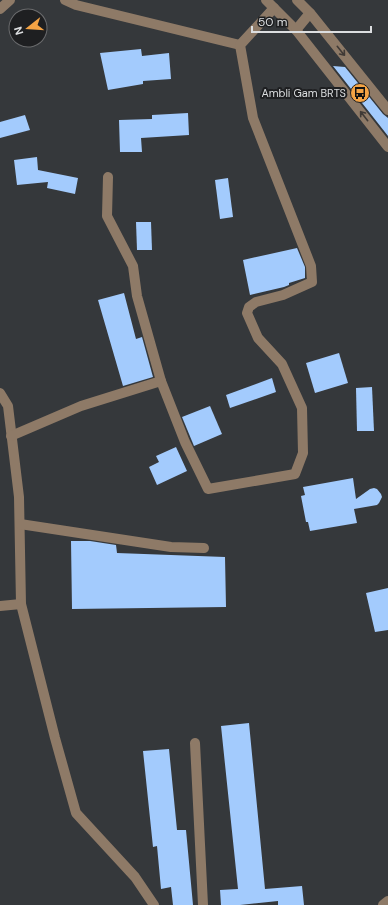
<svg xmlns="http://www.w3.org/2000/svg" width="388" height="905" font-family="'DM Sans',sans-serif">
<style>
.building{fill:#a3cbfd}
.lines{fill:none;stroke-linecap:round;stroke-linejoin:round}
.minor{stroke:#8e7a67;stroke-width:10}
.oneway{stroke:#403a36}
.labels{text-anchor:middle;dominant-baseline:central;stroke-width:4;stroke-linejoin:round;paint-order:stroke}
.poi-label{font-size:11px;fill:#dcdee0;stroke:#1e1f21;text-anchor:end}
</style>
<rect width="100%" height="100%" fill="#35383b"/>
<!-- building -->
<g class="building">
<polygon points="141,49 142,56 169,53 171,79 143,81 143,84 108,90 100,53"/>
<polygon points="333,66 345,67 383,114 388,118 388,136"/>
<polygon points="188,113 189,135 141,138 142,152 120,152 119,120 152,119 152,115"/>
<polygon points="25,115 30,130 0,138 0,122"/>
<polygon points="37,157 38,170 78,178 75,194 47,188 48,182 17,185 14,160"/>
<polygon points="228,178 233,217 220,219 215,180"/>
<polygon points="136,222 151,222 152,250 137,250"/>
<polygon points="297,248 305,267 305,278 289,283 289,285 284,287 250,295 243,260"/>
<polygon points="124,293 136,339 142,337 153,377 123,386 98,300"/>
<polygon points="339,353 348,383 315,393 306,363"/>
<polygon points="272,378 276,392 230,408 226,395"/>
<polygon points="372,387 374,431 357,431 356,388"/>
<polygon points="210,406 222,434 194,446 182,417"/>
<polygon points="176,447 187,471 157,485 149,467 159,462 156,456"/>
<polygon points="353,478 356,499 370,489 374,488 377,489 381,494 382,497 379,503 377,505 354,509 357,523 310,531 308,522 306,522 301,496 305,495 303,487"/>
<polygon points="71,541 90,541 116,545 117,553 225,557 226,607 72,609"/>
<polygon points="388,588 388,630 375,632 366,593"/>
<polygon points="249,723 265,889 302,886 304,905 278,905 278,901 240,905 221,905 220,890 238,889 221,726"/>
<polygon points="169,749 177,830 186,830 193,905 173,905 171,887 161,889 157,846 153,847 143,751"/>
</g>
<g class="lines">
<!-- minor -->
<g class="minor">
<polyline points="65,0 76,5 240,45"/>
<polyline points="266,0 296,30 388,147"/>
<polyline points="297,0 310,13 388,110"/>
<polyline points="0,9 10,0"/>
<polyline points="296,30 310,13"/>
<polyline points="108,177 107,216 133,266 137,296 161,381 185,442 208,489 295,474 303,453 302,408 282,364 258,338 247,313 249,307 256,302 283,295 312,282 311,266 253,118 240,45 274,8"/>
<polyline points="0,393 8,406 19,497 21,604 55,738 76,813 135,877 154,905"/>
<polyline points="11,436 81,406 161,381"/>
<polyline points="20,524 171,547 204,548"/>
<polyline points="0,606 21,604"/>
<polyline points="195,743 203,905"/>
<polyline points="383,905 388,901"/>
</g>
</g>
<!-- one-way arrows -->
<defs><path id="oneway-shaft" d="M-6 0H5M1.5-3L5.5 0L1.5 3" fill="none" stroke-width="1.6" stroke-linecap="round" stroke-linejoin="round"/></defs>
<g class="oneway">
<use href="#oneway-shaft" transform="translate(341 51) rotate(51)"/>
<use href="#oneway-shaft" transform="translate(364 116) rotate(-128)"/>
</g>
<!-- icons -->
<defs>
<g id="bus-disc" transform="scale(1)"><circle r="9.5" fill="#f4a344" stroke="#1e1f21"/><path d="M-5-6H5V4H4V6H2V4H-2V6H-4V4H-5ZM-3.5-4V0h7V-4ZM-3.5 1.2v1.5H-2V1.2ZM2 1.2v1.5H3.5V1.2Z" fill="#111"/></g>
</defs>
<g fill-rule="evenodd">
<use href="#bus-disc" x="360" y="93"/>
</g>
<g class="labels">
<!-- poi labels -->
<g class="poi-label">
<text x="346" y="93">Ambli Gam BRTS</text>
</g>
</g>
<!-- north arrow -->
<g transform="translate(28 28) rotate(253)"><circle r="19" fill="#1e1f21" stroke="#6a6b6d"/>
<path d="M0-3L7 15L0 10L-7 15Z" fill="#f4a344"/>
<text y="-6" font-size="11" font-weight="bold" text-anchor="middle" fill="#dcdee0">N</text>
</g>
<!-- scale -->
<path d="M252 26v6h119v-6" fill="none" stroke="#dcdee0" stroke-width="2"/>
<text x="258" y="26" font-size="12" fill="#dcdee0" stroke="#1e1f21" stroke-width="3" paint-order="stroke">50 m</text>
</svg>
